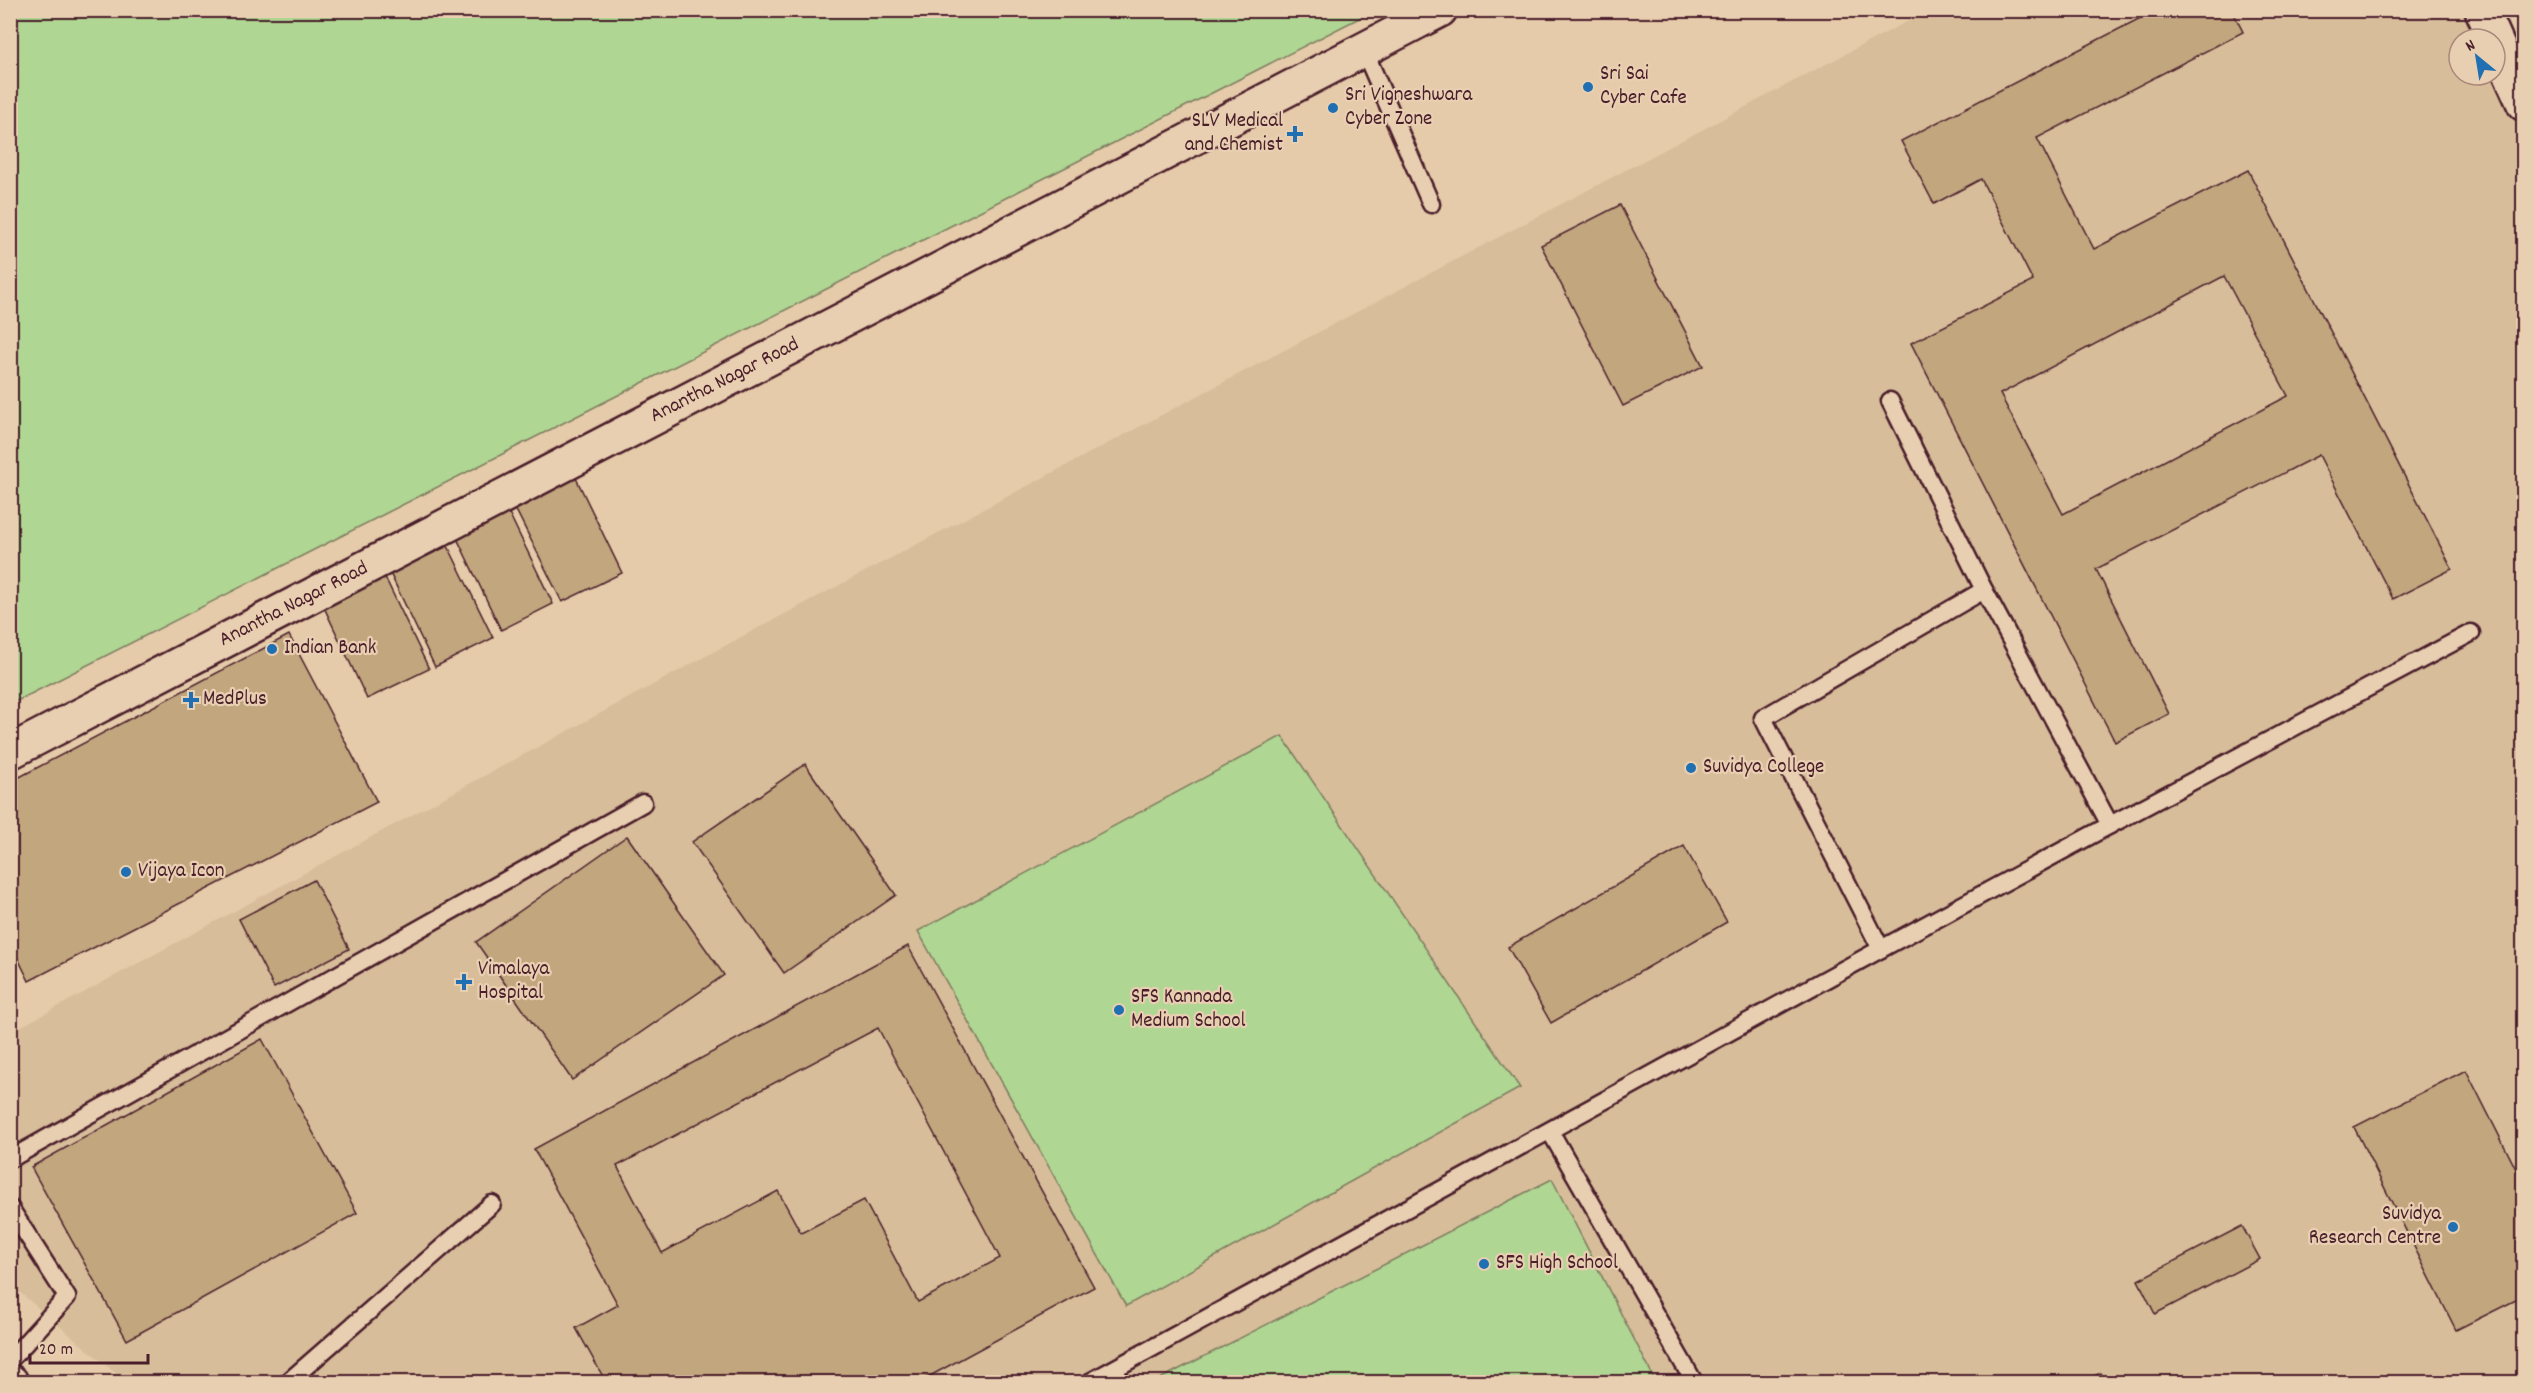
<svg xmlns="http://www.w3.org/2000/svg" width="2534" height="1393" font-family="Dekko,sans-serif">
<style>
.built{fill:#d7bd9a}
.green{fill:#afd692;stroke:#7c7a5e;stroke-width:1.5}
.building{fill:#c1a67e;stroke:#4a1f2b;stroke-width:1.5;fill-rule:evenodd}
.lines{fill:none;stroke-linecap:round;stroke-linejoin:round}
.lane-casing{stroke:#4a1f2b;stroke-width:21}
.secondary-casing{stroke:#4a1f2b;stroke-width:38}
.lane{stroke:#e9cfb1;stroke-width:16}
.secondary{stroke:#e9cfb1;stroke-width:33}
.poi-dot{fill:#1f6fb2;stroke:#e9cfb1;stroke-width:2}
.labels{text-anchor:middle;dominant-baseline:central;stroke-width:4.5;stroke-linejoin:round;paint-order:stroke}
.poi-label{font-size:21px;fill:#4a1f2b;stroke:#e9cfb1;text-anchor:start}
.street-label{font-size:21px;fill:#4a1f2b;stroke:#e9cfb1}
</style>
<rect width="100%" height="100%" fill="#e5cba9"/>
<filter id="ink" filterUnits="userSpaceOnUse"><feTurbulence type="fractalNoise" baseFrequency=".0167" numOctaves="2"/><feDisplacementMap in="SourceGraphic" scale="12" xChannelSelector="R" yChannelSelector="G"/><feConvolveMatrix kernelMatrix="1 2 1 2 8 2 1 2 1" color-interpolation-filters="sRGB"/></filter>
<g filter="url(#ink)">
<!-- built -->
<polygon class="built" points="1927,11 2467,11 2479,39 2459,39 2459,75 2495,74 2524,138 2523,1382 126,1382 11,1285 11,1032 745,635"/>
<!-- green -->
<g class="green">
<polygon points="11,10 1373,10 1373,11 11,704"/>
<polygon points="1282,736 1520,1088 1126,1306 918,931"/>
<polygon points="1552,1179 1656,1382 1154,1382"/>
</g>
<!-- building -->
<g class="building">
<path d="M2156 10H2232L2243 32 2037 138 2094 249 2248 170 2452 569 2393 599 2319 455 2096 569 2169 714 2115 742 1911 343 2033 281 1981 179 1934 204 1901 141ZM2224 276 2288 396 2063 514 2000 394Z"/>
<polygon points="1620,205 1703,366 1623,406 1541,245"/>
<polygon points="575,476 622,573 562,602 514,506"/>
<polygon points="507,509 553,604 501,630 455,534"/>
<polygon points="448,546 493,638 435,667 390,573"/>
<polygon points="384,575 429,669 367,699 323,605"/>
<polygon points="289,635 377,802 29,981 10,942 10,782"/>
<polygon points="805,764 896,895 784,973 692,842"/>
<polygon points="627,836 724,975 572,1080 476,942"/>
<polygon points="1684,846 1727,922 1551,1023 1508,947"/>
<polygon points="314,880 349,949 274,988 239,919"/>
<path d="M908 946 1094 1287 919 1382H606L576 1328 618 1305 534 1149ZM878 1028 1000 1258 918 1302 864 1200 801 1233 778 1191 662 1253 617 1166Z"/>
<polygon points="262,1039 357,1213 127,1340 31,1167"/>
<polygon points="2466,1070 2524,1185 2524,1296 2456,1330 2354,1127"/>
<polygon points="2242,1226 2260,1259 2155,1314 2138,1280"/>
<polygon points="2101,1373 2105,1382 2080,1382"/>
</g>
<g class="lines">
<!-- lane casing -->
<g class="lane-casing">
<g id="lane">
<polyline points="1364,50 1431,204"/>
<polyline points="2110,825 2471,633"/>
<polyline points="1881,949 2110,825 1984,590"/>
<polyline points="1550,1131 1694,1382"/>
<polyline points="10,1159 643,803"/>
<polyline points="10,1208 67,1297 10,1360"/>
<polyline points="288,1382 492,1204"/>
<polyline points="1090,1382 1881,949 1763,718 1984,590 1890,401"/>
</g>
</g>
<!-- secondary casing -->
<g class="secondary-casing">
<g id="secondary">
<polyline points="2482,10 2495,39"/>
<polyline points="2495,40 2524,104"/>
<polyline points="10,752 1440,10"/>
<polyline points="10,1382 11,1382"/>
</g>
</g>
<!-- lane -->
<use href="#lane" class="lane"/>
<!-- secondary -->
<use href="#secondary" class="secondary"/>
</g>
</g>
<!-- markers -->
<g class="poi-dot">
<circle cx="1588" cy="87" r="6"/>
<circle cx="1333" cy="108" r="6"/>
<path d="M1292 125h6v6h6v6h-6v6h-6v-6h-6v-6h6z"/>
<circle cx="272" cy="649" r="6"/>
<path d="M188 691h6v6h6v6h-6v6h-6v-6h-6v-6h6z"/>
<circle cx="1691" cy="768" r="6"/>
<circle cx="126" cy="872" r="6"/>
<path d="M461 973h6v6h6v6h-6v6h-6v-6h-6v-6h6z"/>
<circle cx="1119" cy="1010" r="6"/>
<circle cx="2453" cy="1227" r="6"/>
<circle cx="1484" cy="1264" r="6"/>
</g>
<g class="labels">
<!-- poi labels -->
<g class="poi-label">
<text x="1600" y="75">Sri Sai<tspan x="1600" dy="24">Cyber Cafe</tspan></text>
<text x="1345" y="96">Sri Vigneshwara<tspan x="1345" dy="24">Cyber Zone</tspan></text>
<text x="1283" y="122" text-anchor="end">SLV Medical<tspan x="1283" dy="24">and Chemist</tspan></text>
<text x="284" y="649">Indian Bank</text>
<text x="203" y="700">MedPlus</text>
<text x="1703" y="768">Suvidya College</text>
<text x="138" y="872">Vijaya Icon</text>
<text x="478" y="970">Vimalaya<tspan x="478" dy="24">Hospital</tspan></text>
<text x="1131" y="998">SFS Kannada<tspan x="1131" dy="24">Medium School</tspan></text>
<text x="2441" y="1215" text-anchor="end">Suvidya<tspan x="2441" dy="24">Research Centre</tspan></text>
<text x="1496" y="1264">SFS High School</text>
</g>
<!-- street labels -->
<g class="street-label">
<text transform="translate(725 381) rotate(-27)">Anantha Nagar Road</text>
<text transform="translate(294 605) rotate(-27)">Anantha Nagar Road</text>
</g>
</g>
<!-- margin -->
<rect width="2534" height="1393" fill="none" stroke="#e9cfb1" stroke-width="36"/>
<rect x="18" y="18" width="2498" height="1357" fill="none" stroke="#4a1f2b" stroke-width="2" filter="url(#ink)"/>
<!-- north arrow -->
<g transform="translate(2477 57) rotate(330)"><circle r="28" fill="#e9cfb1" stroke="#a9897b" stroke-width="1.5"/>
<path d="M0-4.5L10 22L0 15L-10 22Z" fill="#1f6fb2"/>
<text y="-9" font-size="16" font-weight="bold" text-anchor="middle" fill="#4a1f2b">N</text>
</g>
<!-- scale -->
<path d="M30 1354v9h118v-9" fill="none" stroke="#4a1f2b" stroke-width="3"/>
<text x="39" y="1354" font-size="18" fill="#4a1f2b" stroke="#e9cfb1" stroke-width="4.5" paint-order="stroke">20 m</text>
</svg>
